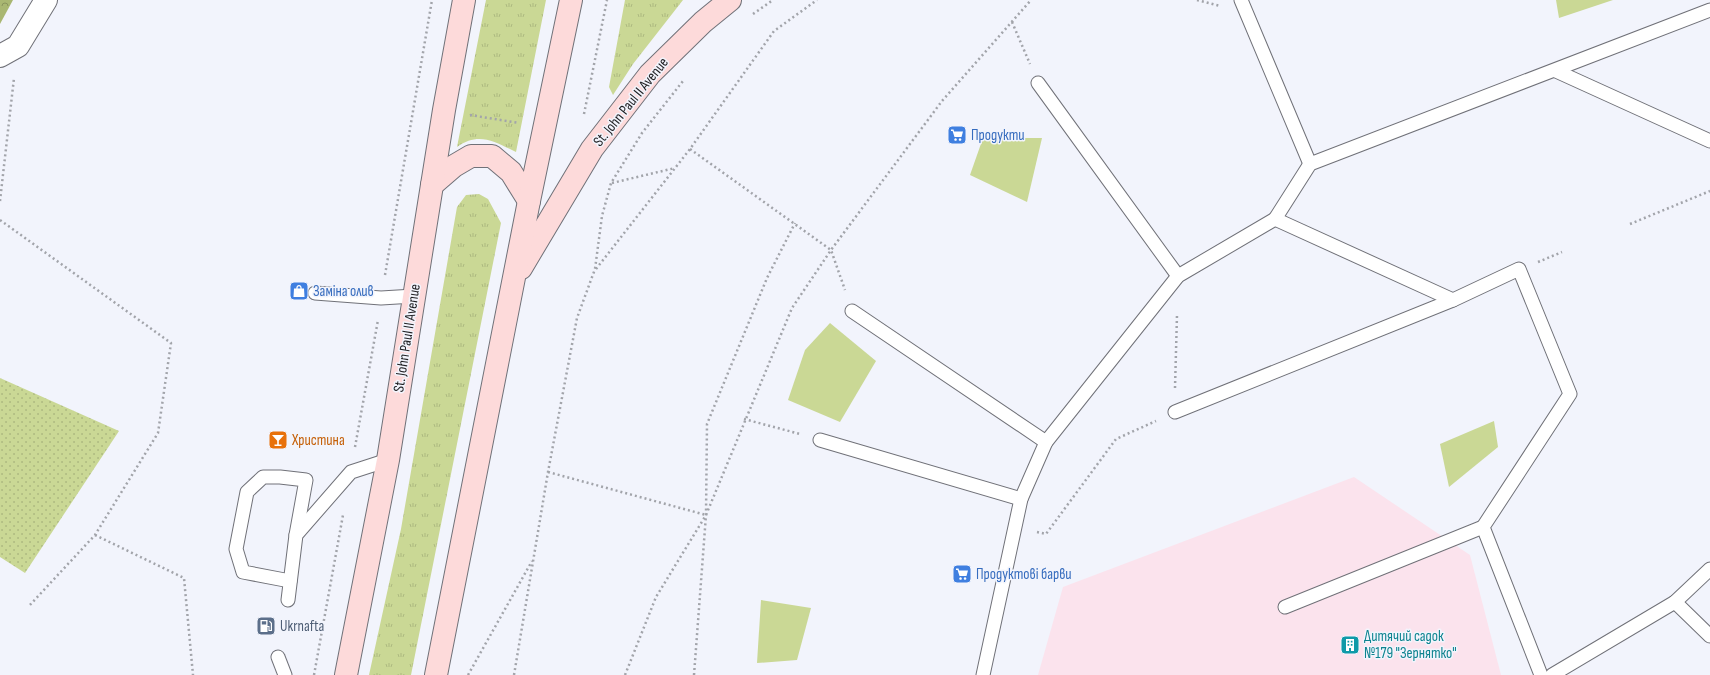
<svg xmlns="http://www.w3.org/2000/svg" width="1710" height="675" font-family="'Sofia Sans Condensed',sans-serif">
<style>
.education{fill:#fbe3ed}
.grass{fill:url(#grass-tufts)}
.forest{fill:url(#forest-crowns)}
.park{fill:#cad895}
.garden{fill:url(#garden-dots)}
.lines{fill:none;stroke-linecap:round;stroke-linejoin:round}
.service-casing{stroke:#707178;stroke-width:15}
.minor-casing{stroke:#707178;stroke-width:24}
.secondary-casing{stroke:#707178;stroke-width:24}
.path{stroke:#a2a4aa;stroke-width:2.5;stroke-dasharray:2 3;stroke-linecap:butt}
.service{stroke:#fff;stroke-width:13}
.minor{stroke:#fff;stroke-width:22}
.secondary{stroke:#fddada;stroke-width:22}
.labels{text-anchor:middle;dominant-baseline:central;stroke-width:3;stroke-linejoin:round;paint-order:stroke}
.street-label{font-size:15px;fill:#1f1f22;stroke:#f2f4fc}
.shop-label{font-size:15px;fill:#366cbe;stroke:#f2f4fc;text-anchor:start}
.food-label{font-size:15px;fill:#c56008;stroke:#f2f4fc;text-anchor:start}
.service-label{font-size:15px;fill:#4e5e75;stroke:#f2f4fc;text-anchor:start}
.culture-label{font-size:15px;fill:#0d838f;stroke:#f2f4fc;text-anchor:start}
</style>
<defs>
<pattern id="grass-tufts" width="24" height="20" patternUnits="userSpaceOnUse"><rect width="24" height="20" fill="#cad895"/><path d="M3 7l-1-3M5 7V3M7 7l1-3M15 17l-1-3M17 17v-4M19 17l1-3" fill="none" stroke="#adb980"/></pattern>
<pattern id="forest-crowns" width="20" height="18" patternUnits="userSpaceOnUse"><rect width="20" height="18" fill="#a9b772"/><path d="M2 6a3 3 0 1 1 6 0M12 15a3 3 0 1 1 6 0" fill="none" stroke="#89945d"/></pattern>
<pattern id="garden-dots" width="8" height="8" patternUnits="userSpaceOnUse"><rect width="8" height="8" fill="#cad895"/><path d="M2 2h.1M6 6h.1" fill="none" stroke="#adb980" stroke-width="1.8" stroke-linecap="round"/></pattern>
</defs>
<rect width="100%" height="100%" fill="#f2f4fc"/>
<!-- education -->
<polygon class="education" points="1354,477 1470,555 1501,675 1038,675 1063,587"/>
<!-- grass -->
<g class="grass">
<path d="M486 0H546L516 152C495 142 479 131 457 147Z"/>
<polygon points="625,0 683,0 633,64 613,95 609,87"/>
<polygon points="479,194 488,199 501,223 411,675 369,675 401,529 457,207 466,195"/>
</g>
<!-- forest -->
<polygon class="forest" points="0,0 13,0 0,24"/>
<!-- park -->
<g class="park">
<polygon points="1556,0 1613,0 1559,18"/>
<polygon points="983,138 1042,138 1027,202 970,175"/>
<polygon points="830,323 876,361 840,422 788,400 805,350"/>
<polygon points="1494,421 1498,447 1449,487 1440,444"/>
<polygon points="761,600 811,608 797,660 757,663"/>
</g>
<!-- garden -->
<polygon class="garden" points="0,378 119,431 25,573 0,557"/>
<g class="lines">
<!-- service casing -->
<g class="service-casing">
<g id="service">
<polyline points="1241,0 1310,164"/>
<polyline points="1556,71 1710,141"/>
<polyline points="1038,83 1178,276"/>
<polyline points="1275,219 1453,300 1519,269 1570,394 1483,527 1541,675"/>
<polyline points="315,293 381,298 414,296"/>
<polyline points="852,311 1046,442"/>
<polyline points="1175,412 1453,300"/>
<polyline points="820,440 1021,499"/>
<polyline points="290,581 243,572 236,549 247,492 263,477 280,477 306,480 296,535"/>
<polyline points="288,600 296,535 351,472 388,460"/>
<polyline points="1675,602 1710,636"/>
<polyline points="1285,607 1483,527"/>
<polyline points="278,657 285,675"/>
<polyline points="983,675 1021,499 1046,442 1178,276 1275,219 1310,164 1710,10"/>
<polyline points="1552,675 1675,602 1710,569"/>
</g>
</g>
<!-- minor casing -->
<g class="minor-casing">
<polyline id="minor" points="0,56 18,46 46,0"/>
</g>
<!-- secondary casing -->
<g class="secondary-casing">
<g id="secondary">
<polyline points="432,185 454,166 471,156 492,156 511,172 529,201"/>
<polyline points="521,268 592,149 650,74 703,22 730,0"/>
<polyline points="346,675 388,460 444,110 464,0"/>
<polyline points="436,675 529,201 571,0"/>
</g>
</g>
<!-- path -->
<g class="path">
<polyline points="1197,0 1220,6"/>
<polyline points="753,14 773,0"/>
<polyline points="1012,22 1030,64"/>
<polyline points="584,114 607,0"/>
<polyline points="470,115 519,123"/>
<polyline points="690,149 831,250 845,290"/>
<polyline points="612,183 675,168"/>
<polyline points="0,201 14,78"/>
<polyline points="0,220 171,343 158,433 95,535 29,606"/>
<polyline points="1630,224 1710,191"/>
<polyline points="1538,262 1562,252"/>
<polyline points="596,269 690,149 774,31 817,0"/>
<polyline points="385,275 432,0"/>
<polyline points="1175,388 1177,315"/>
<polyline points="744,419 800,434"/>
<polyline points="355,447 378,320"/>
<polyline points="548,472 706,515"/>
<polyline points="1037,532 1046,534 1116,439 1156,421"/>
<polyline points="95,535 184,578 193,675"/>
<polyline points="314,675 343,515"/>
<polyline points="468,675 532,561"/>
<polyline points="514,675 548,472 577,318 595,269 602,216 611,183 642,133 683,81"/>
<polyline points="625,675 656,597 706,515 792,308 831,250 942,101 1031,0"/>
<polyline points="694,675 706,515 707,424 767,278 795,223"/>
</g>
<!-- service -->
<use href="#service" class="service"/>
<!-- minor -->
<use href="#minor" class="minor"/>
<!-- secondary -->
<use href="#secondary" class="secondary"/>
</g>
<!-- icons -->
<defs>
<g id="supermarket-square" transform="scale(1)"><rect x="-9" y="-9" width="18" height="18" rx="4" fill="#3f7fe0" stroke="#f2f4fc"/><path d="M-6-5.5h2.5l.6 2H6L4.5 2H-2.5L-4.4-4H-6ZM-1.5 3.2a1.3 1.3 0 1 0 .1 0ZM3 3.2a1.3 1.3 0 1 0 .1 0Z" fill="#fff"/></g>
<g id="shop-square" transform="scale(1)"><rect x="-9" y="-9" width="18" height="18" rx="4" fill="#3f7fe0" stroke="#f2f4fc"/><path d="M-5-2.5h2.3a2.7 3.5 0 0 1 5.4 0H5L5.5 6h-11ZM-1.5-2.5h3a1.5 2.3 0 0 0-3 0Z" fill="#fff"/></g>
<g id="bar-square" transform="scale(1)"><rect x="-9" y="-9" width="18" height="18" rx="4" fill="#e8710a" stroke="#f2f4fc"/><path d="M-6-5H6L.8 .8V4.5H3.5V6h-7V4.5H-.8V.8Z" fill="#fff"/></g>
<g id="fuel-square" transform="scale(1)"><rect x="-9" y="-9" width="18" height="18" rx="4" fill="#5c6f8a" stroke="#f2f4fc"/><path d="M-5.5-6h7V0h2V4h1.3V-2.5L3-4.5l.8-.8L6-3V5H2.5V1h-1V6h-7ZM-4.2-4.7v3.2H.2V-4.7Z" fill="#fff"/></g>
<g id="building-square" transform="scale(1)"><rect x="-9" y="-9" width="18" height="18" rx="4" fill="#0f9aa8" stroke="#f2f4fc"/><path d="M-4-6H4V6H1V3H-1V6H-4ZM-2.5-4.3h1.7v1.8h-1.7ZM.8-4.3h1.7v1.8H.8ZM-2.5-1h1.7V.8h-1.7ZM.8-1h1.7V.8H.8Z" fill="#fff"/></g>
</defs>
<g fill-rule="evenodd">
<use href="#supermarket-square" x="957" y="135"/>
<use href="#shop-square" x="299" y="291"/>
<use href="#bar-square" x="278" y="440"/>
<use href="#supermarket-square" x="962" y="574"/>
<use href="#fuel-square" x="266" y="626"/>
<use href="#building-square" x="1350" y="645"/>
</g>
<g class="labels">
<!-- street labels -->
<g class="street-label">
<text transform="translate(631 102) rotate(-51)">St. John Paul II Avenue</text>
<text transform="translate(407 338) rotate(-81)">St. John Paul II Avenue</text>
</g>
<!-- shop labels -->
<g class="shop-label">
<text x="971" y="135">Продукти</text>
<text x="313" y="291">Заміна олив</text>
<text x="976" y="574">Продуктові барви</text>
</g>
<!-- food labels -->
<g class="food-label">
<text x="292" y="440">Христина</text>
</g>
<!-- service labels -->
<g class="service-label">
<text x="280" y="626">Ukrnafta</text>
</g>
<!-- culture labels -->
<g class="culture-label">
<text x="1364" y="636">Дитячий садок<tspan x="1364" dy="17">№179 "Зернятко"</tspan></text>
</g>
</g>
</svg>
